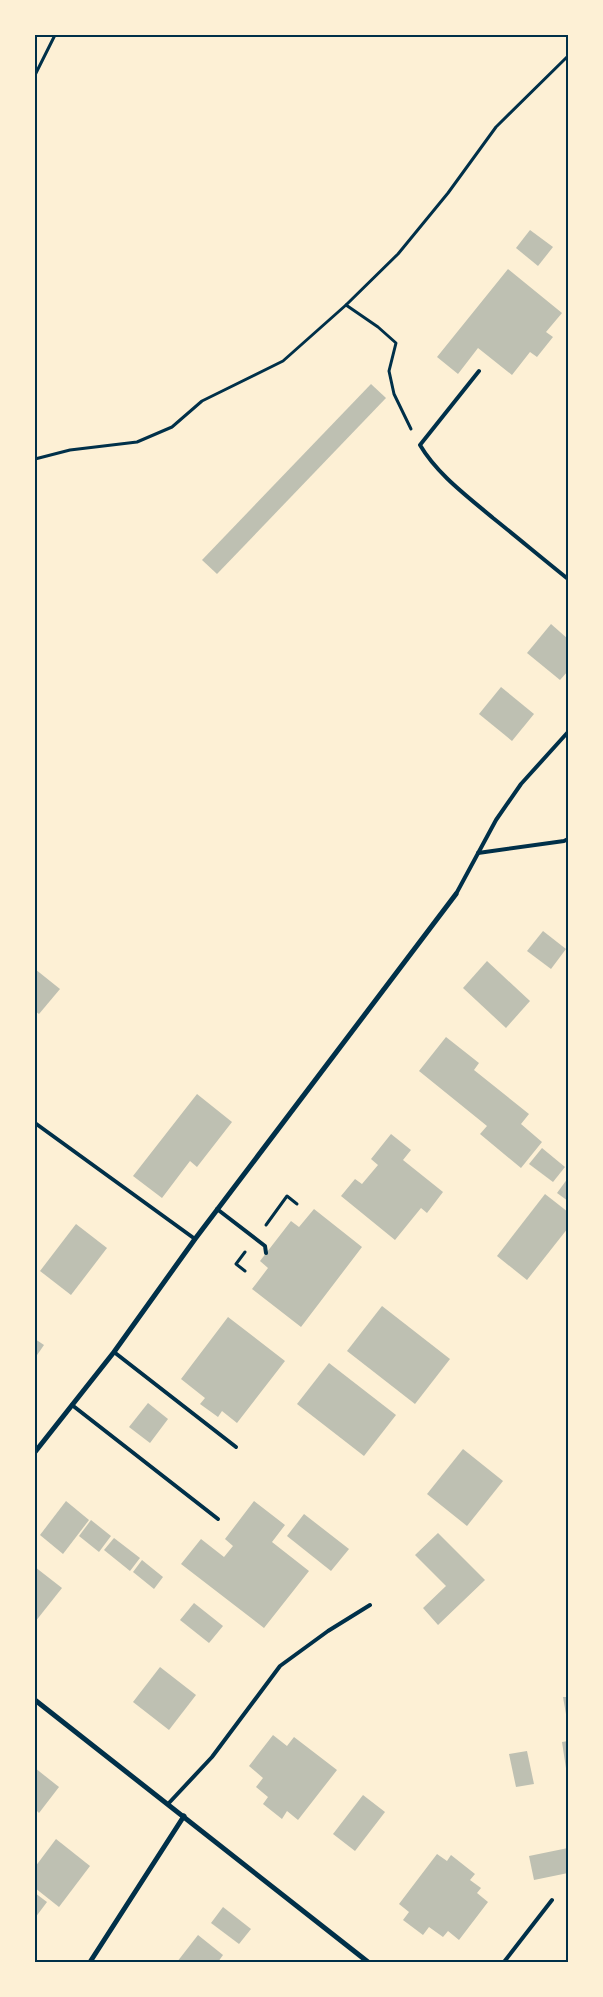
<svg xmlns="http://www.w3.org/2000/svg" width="603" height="1997" font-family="'Alegreya Sans',sans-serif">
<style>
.building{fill:#bec0b2}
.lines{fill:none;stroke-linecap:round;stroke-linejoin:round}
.path{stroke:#003049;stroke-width:3}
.service{stroke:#003049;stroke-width:4}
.minor{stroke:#003049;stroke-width:5}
.neatline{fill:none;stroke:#003049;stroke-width:2}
</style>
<rect width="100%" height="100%" fill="#fdf0d5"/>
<!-- building -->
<g class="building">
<polygon points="530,230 553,247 538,266 516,248"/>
<polygon points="508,269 562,313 546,332 553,337 537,357 530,352 512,375 478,348 458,374 437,357"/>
<polygon points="371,384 386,398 217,574 202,560"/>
<polygon points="551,624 568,639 568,671 560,680 527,653"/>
<polygon points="501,687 534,714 512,741 479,714"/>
<polygon points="543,931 566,949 551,969 527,951"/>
<polygon points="487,961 530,1001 506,1028 463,988"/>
<polygon points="35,969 60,989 39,1014 35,1011"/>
<polygon points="446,1037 479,1063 474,1070 529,1114 521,1124 542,1142 521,1168 480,1134 487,1126 419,1071"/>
<polygon points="197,1094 232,1122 197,1167 190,1161 162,1198 133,1176"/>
<polygon points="391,1134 411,1150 403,1160 443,1192 427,1213 421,1208 395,1240 341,1196 355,1179 362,1184 378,1165 371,1159"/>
<polygon points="542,1148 565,1167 553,1182 529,1164"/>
<polygon points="568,1178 568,1201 557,1193"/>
<polygon points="545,1194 568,1212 568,1228 527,1280 497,1256"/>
<polygon points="314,1209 362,1247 301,1327 252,1289 268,1268 260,1261 291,1221 299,1227"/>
<polygon points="76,1224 107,1248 71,1295 40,1271"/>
<polygon points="382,1306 450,1359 415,1404 347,1351"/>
<polygon points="228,1317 285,1361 237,1423 222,1411 218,1417 200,1404 205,1398 181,1379"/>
<polygon points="35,1339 44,1345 35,1358"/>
<polygon points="329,1363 396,1415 364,1456 297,1404"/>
<polygon points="148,1403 168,1419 150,1443 129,1427"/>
<polygon points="463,1449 503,1481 467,1526 427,1494"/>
<polygon points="66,1501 89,1520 63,1554 40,1535"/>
<polygon points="254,1501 285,1525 272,1542 309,1571 264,1628 181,1564 201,1539 224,1557 233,1546 225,1539"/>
<polygon points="304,1514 349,1549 331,1571 287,1536"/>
<polygon points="91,1520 111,1536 99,1552 79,1536"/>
<polygon points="438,1533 485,1580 438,1625 423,1608 446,1586 415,1555"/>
<polygon points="114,1538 140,1558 130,1571 104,1550"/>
<polygon points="142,1560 163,1577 154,1589 133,1572"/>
<polygon points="35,1567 62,1588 35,1622"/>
<polygon points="194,1603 223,1626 209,1643 180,1620"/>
<polygon points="160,1667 196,1695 169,1730 133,1702"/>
<polygon points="563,1697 568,1697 568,1720 567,1720"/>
<polygon points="273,1735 287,1746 294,1737 337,1770 298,1820 287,1811 282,1819 263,1804 268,1797 256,1787 263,1778 249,1766"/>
<polygon points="568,1741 568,1775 567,1775 562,1742"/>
<polygon points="527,1751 534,1784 516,1787 509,1754"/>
<polygon points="35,1768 59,1787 39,1813 35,1809"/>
<polygon points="363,1795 385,1812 355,1851 333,1834"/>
<polygon points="56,1839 90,1866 59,1907 35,1888 35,1867"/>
<polygon points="568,1848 568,1873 534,1880 529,1856"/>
<polygon points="437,1854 447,1861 451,1855 475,1874 470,1880 481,1888 477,1893 488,1902 459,1940 448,1931 443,1937 429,1927 423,1935 403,1920 409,1912 399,1904"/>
<polygon points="35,1893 47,1902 35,1918"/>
<polygon points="223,1907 251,1929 239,1944 211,1923"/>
<polygon points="198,1935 223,1955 218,1962 177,1962"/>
</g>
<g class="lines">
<!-- path -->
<g class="path">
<polyline points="35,75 55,35"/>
<polyline points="346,305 378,327 396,343 389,371 394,394 411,429"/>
<polyline points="35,459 70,450 137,442 172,427 202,401 283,361 346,305 398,254 448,193 496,127 568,56"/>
<polyline points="266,1225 287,1196 297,1204"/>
<polyline points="245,1252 236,1264 245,1271"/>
</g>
<!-- service -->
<g class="service">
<path d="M479 371 420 445C437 474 467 496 493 518 518 538 543 559 568 579"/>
<polyline points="478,853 564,841 568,839"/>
<polyline points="456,894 496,820 521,784 568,732"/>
<polyline points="35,1123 195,1239"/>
<polyline points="217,1209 265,1246 266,1253"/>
<polyline points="114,1352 236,1447"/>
<polyline points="72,1405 218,1519"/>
<polyline points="168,1804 212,1757 280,1666 328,1631 370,1605"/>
<polyline points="504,1962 552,1900"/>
</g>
<!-- minor -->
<g class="minor">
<polyline points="35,1452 114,1352 195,1239 456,894"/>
<polyline points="35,1700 368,1962"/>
<polyline points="90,1962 184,1816"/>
</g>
</g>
<!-- border -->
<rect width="603" height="1997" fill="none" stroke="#fdf0d5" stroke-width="72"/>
<rect x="36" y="36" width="531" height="1925" class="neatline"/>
</svg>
